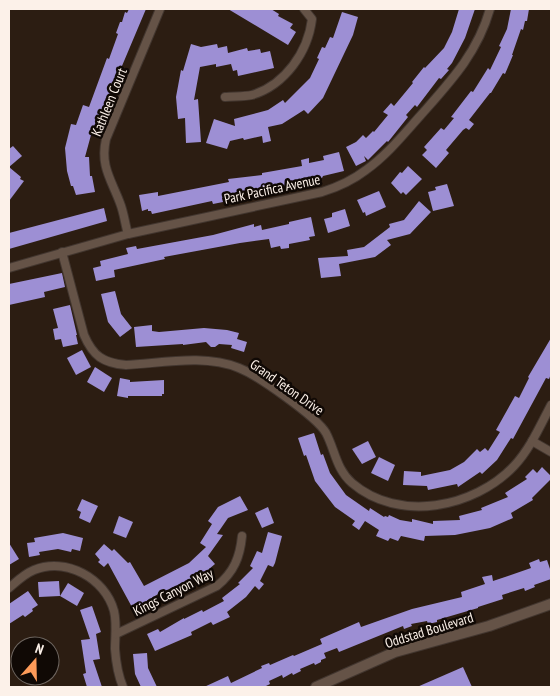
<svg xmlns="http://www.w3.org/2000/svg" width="560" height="696" font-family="'PT Sans Narrow',sans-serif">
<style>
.building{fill:#9d8fd4}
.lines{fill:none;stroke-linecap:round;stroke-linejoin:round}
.minor-casing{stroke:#42362f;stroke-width:10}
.tertiary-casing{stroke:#42362f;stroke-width:12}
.minor{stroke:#655347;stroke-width:8}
.tertiary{stroke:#655347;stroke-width:10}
.labels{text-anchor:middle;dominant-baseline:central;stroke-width:5;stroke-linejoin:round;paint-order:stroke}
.street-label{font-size:14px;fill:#fcf1e9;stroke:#100905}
</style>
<rect width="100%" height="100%" fill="#2c1d12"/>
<!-- building -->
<g class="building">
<polygon points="129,9 146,9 111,92 114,94 111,100 108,99 100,123 97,122 95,124 91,135 85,157 89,157 90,176 92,176 95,192 76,195 73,186 71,186 67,171 65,148 71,124 76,125 83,105 89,107 107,58 109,59 118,34 116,33 120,22 122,22 125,12 127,13"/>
<polygon points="228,9 271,9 279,14 278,16 293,24 290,28 296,32 288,45"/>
<polygon points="459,9 475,9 465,38 452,63 447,69 449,70 441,79 439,78 417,107 415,105 406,115 408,117 388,142 387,141 368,160 364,156 366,161 356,166 346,147 356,142 363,135 366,138 373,131 374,132 388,115 383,112 391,103 394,106 413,83 412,82 424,67 425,68 444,48 452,32"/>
<polygon points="511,9 529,9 527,21 525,21 523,30 521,29 512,55 513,55 505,74 503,73 491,93 490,93 469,120 474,124 469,130 466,128 463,130 446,150 449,153 436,168 422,155 427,150 424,147 441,128 444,130 454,118 451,117 471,91 473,92 488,68 490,70 501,47 499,46 507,29"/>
<polygon points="342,12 358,17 353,35 323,98 308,114 304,110 282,124 268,127 271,141 263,143 262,136 244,140 243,138 230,141 227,149 206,143 214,119 235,126 234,119 268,110 283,100 285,103 310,78 319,59 317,58 322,47 325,48 330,37 333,38"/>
<polygon points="191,44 201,47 217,44 218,48 227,46 228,53 247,48 248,51 260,49 261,53 270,51 274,68 238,76 237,70 233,71 231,64 216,67 216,64 200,67 194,100 198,99 201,142 186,143 185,118 178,119 176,97 181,70 183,71"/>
<polygon points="13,146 22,156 9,167 9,149"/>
<polygon points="339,152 344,171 323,176 322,178 283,186 283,188 274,189 274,191 264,192 264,191 222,198 223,202 213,204 212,201 152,214 151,211 148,211 148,209 142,211 139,195 158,192 158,196 229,182 228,179 262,175 262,173 302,166 301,160 309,158 309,163 324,160 323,156"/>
<polygon points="408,166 422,179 406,195 403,192 401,194 391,183 400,172 402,173"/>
<polygon points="9,167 21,177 20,179 24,181 9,201"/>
<polygon points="447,184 454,206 433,211 428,192 436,190 435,187"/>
<polygon points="379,191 386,207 366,216 365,212 363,213 357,200"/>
<polygon points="419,201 431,212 410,234 387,240 391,245 375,257 339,264 341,276 321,278 318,258 348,256 347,250 364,247 390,227 389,224 404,220"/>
<polygon points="104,208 107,221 9,249 9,233"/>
<polygon points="345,209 350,226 328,233 324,219 332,217 332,213"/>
<polygon points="311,217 315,236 309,237 310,240 289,244 289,248 281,249 280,246 271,248 269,239 240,243 164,257 165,259 114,270 115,277 96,281 93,268 101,266 100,261 128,254 126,248 136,246 137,249 213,235 254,224 254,227 261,225 262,230 289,224 289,222"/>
<polygon points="62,273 65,287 44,292 45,297 9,305 9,284"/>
<polygon points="115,291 121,314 132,328 120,337 108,322 101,294"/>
<polygon points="70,305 77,335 76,335 78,344 63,347 61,339 55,340 53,329 58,328 53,309"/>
<polygon points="152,325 152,331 159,332 204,328 227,330 239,333 237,339 247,342 244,352 231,348 232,345 219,344 215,347 211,347 206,342 183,345 183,344 136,347 134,327"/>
<polygon points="551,338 551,374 549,379 546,378 513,439 511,438 497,460 482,474 480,472 458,487 457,484 428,490 427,486 403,485 404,471 421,472 421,476 450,470 464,462 477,449 480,452 485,448 488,451 500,432 496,430 515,396 519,398 529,378 528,377"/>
<polygon points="82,350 91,367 76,375 67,358"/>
<polygon points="95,367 112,378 104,392 87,382"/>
<polygon points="120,378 130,380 130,382 164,380 164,394 162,394 162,396 128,396 128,398 117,396"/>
<polygon points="314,433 321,455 323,454 330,473 346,495 369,511 370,508 384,517 385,516 388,517 389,515 400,520 412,522 412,519 433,524 433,521 460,520 459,516 482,510 481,508 508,497 505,493 527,479 525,477 533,469 537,473 542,467 551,476 551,479 532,498 533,500 511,513 513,518 490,528 455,535 425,536 424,541 401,536 398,541 390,538 388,541 376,536 379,530 365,521 359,530 352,525 355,521 335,507 315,481 306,455 304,456 298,438"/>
<polygon points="368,441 376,457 362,464 352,449"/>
<polygon points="379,457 395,465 388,481 371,473"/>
<polygon points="240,496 248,510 228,518 217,534 223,535 208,556 215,564 209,569 211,571 204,577 187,585 186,583 179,587 178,585 160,594 160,593 133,609 108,563 104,567 98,562 100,560 95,554 104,544 112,551 114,549 128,563 130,562 144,586 189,563 206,547 200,543 212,524 208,521 218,507"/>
<polygon points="82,499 98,506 90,523 79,518 81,512 77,510"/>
<polygon points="268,507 274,523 262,528 255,513"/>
<polygon points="119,516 133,522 126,538 113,533"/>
<polygon points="268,532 282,536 275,563 273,567 268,565 260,581 264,584 259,590 255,586 246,597 227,612 230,617 213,625 211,622 191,632 192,635 155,651 147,634 158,629 160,632 184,618 184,619 202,610 203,612 224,601 222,598 240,584 238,583 253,568 250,566 257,551 262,553"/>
<polygon points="63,533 83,538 80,551 72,549 71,552 58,549 39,552 40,555 29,557 27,543 35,542 34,538"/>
<polygon points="9,543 19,559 9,565"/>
<polygon points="539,559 540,562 547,560 551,572 551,579 534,585 535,587 525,591 524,588 502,595 503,599 478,607 478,608 437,620 437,622 428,624 427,621 411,624 412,626 404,629 403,626 339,652 337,648 324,653 326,658 321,660 321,662 315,665 314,663 300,669 301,671 293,675 292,673 283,678 282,675 269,681 270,684 264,687 204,687 228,676 231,683 262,668 261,666 269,663 270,665 293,655 294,656 322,644 320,639 359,622 361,627 412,609 462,597 461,592 485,584 482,577 492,575 493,581 508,576 531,568 529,563"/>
<polygon points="59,581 60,596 39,597 38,582"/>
<polygon points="68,583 84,593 77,606 60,596"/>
<polygon points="28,591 38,605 32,609 33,611 25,617 23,615 9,624 9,604"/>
<polygon points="92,606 101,632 96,634 100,659 93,660 102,687 87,687 83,674 86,673 81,640 90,639 80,610"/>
<polygon points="147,653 148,668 157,687 141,687 135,674 133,654"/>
<polygon points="463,667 472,687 417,687"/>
</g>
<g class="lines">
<!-- minor casing -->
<g class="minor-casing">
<g id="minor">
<path d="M225 97C233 96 244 97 252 95 285 85 308 52 312 19L304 9"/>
<path d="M128 234C125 224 124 213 120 203 111 179 100 166 106 139L160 9"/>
<path d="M62 252 84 335C93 356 103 363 126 365 163 363 204 354 239 368 257 375 317 417 326 433 335 450 336 469 352 483 399 523 474 508 514 466 530 449 540 426 551 405"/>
<path d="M9 268 128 234 322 192C338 187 353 180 366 170 387 155 403 135 420 116 450 82 477 54 490 9"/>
<polyline points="532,441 551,452"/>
<path d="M9 588C16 582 24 574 34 570 66 557 105 578 114 611 117 623 115 637 115 649 116 663 118 675 123 687"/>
<path d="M116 634 217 586C234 572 240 557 242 536"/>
</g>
</g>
<!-- tertiary casing -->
<g class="tertiary-casing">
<polyline id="tertiary" points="316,687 395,652 489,626 551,604"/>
</g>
<!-- minor -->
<use href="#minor" class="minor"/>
<!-- tertiary -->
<use href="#tertiary" class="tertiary"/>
</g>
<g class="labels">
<!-- street labels -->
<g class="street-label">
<text transform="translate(109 102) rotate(-68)">Kathleen Court</text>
<text transform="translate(272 189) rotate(-12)">Park Pacifica Avenue</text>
<text transform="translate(287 387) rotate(35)">Grand Teton Drive</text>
<text transform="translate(173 592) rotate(-27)">Kings Canyon Way</text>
<text transform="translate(429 630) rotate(-17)">Oddstad Boulevard</text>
</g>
</g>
<!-- border -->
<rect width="560" height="696" fill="none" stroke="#fcf1e9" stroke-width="20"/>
<!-- north arrow -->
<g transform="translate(35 661) rotate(20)"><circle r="24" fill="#100905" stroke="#6e6660"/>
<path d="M0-4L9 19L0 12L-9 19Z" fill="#fe9b59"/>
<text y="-8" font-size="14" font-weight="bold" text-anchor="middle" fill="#fcf1e9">N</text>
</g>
</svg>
